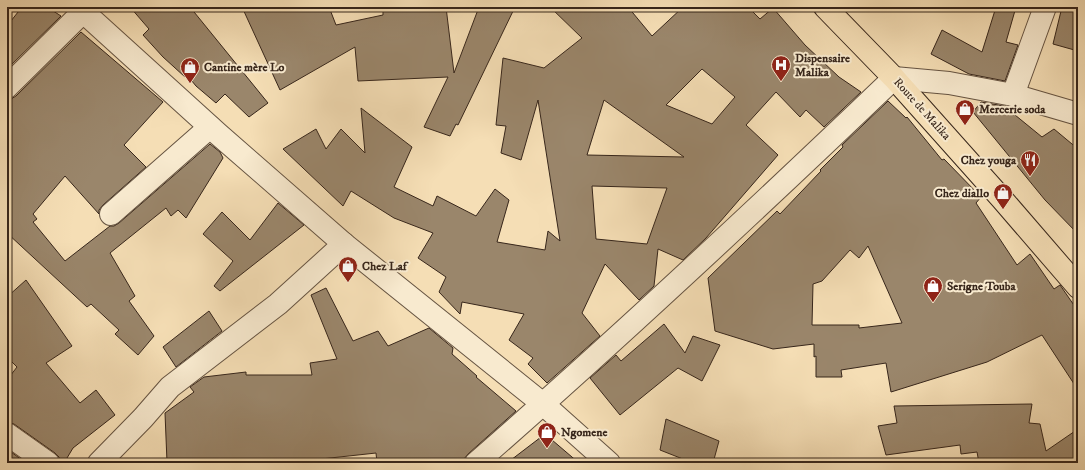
<svg xmlns="http://www.w3.org/2000/svg" width="1085" height="470" font-family="'IM FELL DW Pica',serif">
<style>
.building{fill:#9a866b;stroke:#37261b;fill-rule:evenodd}
.lines{fill:none;stroke-linecap:round;stroke-linejoin:round}
.minor-casing{stroke:#665442;stroke-width:24}
.major-casing{stroke:#37261b;stroke-width:24}
.minor{stroke:#f8eacf;stroke-width:22}
.major{stroke:#f5deb5;stroke-width:22}
.labels{text-anchor:middle;dominant-baseline:central;stroke-width:4;stroke-linejoin:round;paint-order:stroke}
.poi-label{font-size:12px;font-weight:bold;fill:#37261b;stroke:#f8eacf;text-anchor:start}
.street-label{font-size:12px;fill:#37261b;stroke:#f8eacf}
</style>
<rect width="100%" height="100%" fill="#f5deb5"/>
<filter id="stains"><feTurbulence type="fractalNoise" baseFrequency=".005" numOctaves="4"/><feColorMatrix values="0 0 0 0 .2 0 0 0 0 .09 0 0 0 0 .02 0 0 0 .5 -.17"/></filter>
<radialGradient id="worn" r=".72"><stop offset=".6" stop-color="#630" stop-opacity="0"/><stop offset="1" stop-color="#630" stop-opacity=".3"/></radialGradient>
<!-- building -->
<g class="building">
<polygon points="22,7 47,7 61,16 7,69 7,26"/>
<polygon points="130,7 190,7 268,103 249,117 225,94 216,103 196,86 187,75 185,77 163,57 143,35 149,29"/>
<polygon points="242,7 329,7 336,25 383,15 383,7 446,7 454,73 479,7 515,7 458,125 456,124 450,136 424,127 448,77 358,81 355,47 280,90"/>
<path d="M550 7H628L652 36 683 7H748L760 19 773 8 805 45 839 77 861 92 824 127 806 110 800 117 776 92 746 125 778 155 706 238 683 260 658 249 654 286 639 300 605 264 582 313 600 336 547 383 528 364 533 358 509 340 524 314 462 302 460 314 439 292 446 277 418 258 433 233 394 218 351 191 343 206 283 149 316 129 326 149 341 129 365 153 361 108 412 147 394 187 433 206 437 196 476 216 495 189 509 200 497 242 545 250 548 231 560 241 538 100 521 160 501 153 506 126 496 125 503 58 544 68 582 38ZM702 69 735 97 712 124 666 105ZM604 100 684 157 587 155ZM592 186 667 188 647 244 596 239Z"/>
<polygon points="996,7 1016,7 1006,42 1018,45 1005,81 969,74 931,54 942,30 982,52"/>
<polygon points="1062,7 1078,7 1078,51 1053,44"/>
<polygon points="81,32 163,102 124,145 146,167 103,205 99,210 99,214 65,176 33,214 37,219 33,222 65,261 110,226 114,226 119,223 210,144 220,152 223,158 186,218 178,210 171,216 166,208 110,253 135,296 129,301 154,336 138,355 115,334 119,330 91,304 87,307 7,233 7,99 11,99 16,96"/>
<path d="M888 101 906 118 907 117 942 160 944 159 981 197 976 203 1017 265 1030 254 1054 289 1060 285 1078 311V390L1042 335 987 362 891 392 886 363 841 370 842 377H816V356L814 357V344L773 349 715 331 708 278 777 211 780 214 821 171 820 170 843 147 842 145ZM868 246 902 323 859 328V325H812L813 284 822 281 850 250 859 258Z"/>
<polygon points="981,102 1004,106 1042,137 1054,129 1078,149 1078,234 1045,200 973,112"/>
<polygon points="278,203 304,225 220,291 214,286 233,261 203,234 222,212 250,240"/>
<polygon points="26,280 72,346 46,363 80,403 96,390 115,415 73,448 64,463 60,463 59,457 55,453 14,424 7,422 7,380 17,367 7,357 7,297"/>
<polygon points="326,288 353,341 378,331 388,346 429,328 453,348 452,354 477,376 476,377 516,411 468,454 464,459 464,463 377,463 376,453 321,459 321,463 188,463 167,462 165,413 194,392 190,387 204,377 246,372 246,375 312,375 310,363 337,359 311,295"/>
<polygon points="209,311 222,331 176,367 163,347"/>
<polygon points="664,324 685,353 693,336 720,345 702,381 678,368 620,415 590,378 616,355 621,361"/>
<polygon points="1032,404 1029,423 1040,424 1046,451 1078,429 1078,463 979,463 977,452 961,454 960,445 886,455 878,426 897,423 894,406"/>
<polygon points="666,419 719,441 713,463 693,463 660,450"/>
<polygon points="545,434 579,463 507,463"/>
<polygon points="7,449 26,463 7,463"/>
</g>
<g class="lines">
<!-- minor casing -->
<g class="minor-casing">
<g id="minor">
<polyline points="78,7 218,134 344,244 543,404 609,463"/>
<polyline points="7,87 88,7"/>
<polyline points="1013,95 1045,7"/>
<polyline points="111,214 210,127"/>
<polyline points="7,434 48,463"/>
<polyline points="99,463 143,418 170,387 278,304 344,244"/>
<path d="M476 463C619 338 757 209 894 78L949 83 1013 95 1078 114"/>
</g>
</g>
<!-- major casing -->
<g class="major-casing">
<polyline id="major" points="825,7 894,78 1002,199 1078,287"/>
</g>
<!-- minor -->
<use href="#minor" class="minor"/>
<!-- major -->
<use href="#major" class="major"/>
</g>
<!-- icons -->
<defs>
<g id="hospital-pin" transform="scale(1)"><path d="M0 17L-7.5 6A9.5 9.5 0 1 1 7.5 6Z" fill="#8f2418" stroke="#f8eacf"/><path d="M-5-5h3v3.5h4V-5h3V5h-3V1.5h-4V5h-3Z" fill="#fff"/></g>
<g id="shop-pin" transform="scale(1)"><path d="M0 17L-7.5 6A9.5 9.5 0 1 1 7.5 6Z" fill="#8f2418" stroke="#f8eacf"/><path d="M-5-2.5h2.3a2.7 3.5 0 0 1 5.4 0H5L5.5 6h-11ZM-1.5-2.5h3a1.5 2.3 0 0 0-3 0Z" fill="#fff"/></g>
<g id="restaurant-pin" transform="scale(1)"><path d="M0 17L-7.5 6A9.5 9.5 0 1 1 7.5 6Z" fill="#8f2418" stroke="#f8eacf"/><path d="M-5-6h1v4h1v-4h1v4h1v-4h1v5L-1.5 .5V6h-2V.5L-5-1ZM5-6V6H3V1.5H1.5Q1.5-4 5-6Z" fill="#fff"/></g>
</defs>
<g fill-rule="evenodd">
<use href="#hospital-pin" x="781" y="65"/>
<use href="#shop-pin" x="190" y="67"/>
<use href="#shop-pin" x="965" y="109"/>
<use href="#restaurant-pin" x="1030" y="160"/>
<use href="#shop-pin" x="1003" y="193"/>
<use href="#shop-pin" x="348" y="266"/>
<use href="#shop-pin" x="933" y="286"/>
<use href="#shop-pin" x="547" y="432"/>
</g>
<g class="labels">
<!-- poi labels -->
<g class="poi-label">
<text x="795" y="58">Dispensaire<tspan x="795" dy="14">Malika</tspan></text>
<text x="204" y="67">Cantine mère Lo</text>
<text x="979" y="109">Mercerie soda</text>
<text x="1016" y="160" text-anchor="end">Chez youga</text>
<text x="989" y="193" text-anchor="end">Chez diallo</text>
<text x="362" y="266">Chez Laf</text>
<text x="947" y="286">Serigne Touba</text>
<text x="561" y="432">Ngomene</text>
</g>
<!-- street labels -->
<g class="street-label">
<text transform="translate(922 109) rotate(48)">Route de Malika</text>
</g>
</g>
<!-- margin -->
<rect width="1085" height="470" fill="none" stroke="#f5deb5" stroke-width="24"/>
<rect x="8" y="8" width="1069" height="454" fill="none" stroke="#37261b" stroke-width="2"/>
<rect x="12" y="12" width="1061" height="446" fill="none" stroke="#37261b"/>
<rect width="100%" height="100%" filter="url(#stains)"/>
<rect width="100%" height="100%" fill="url(#worn)"/>
</svg>
